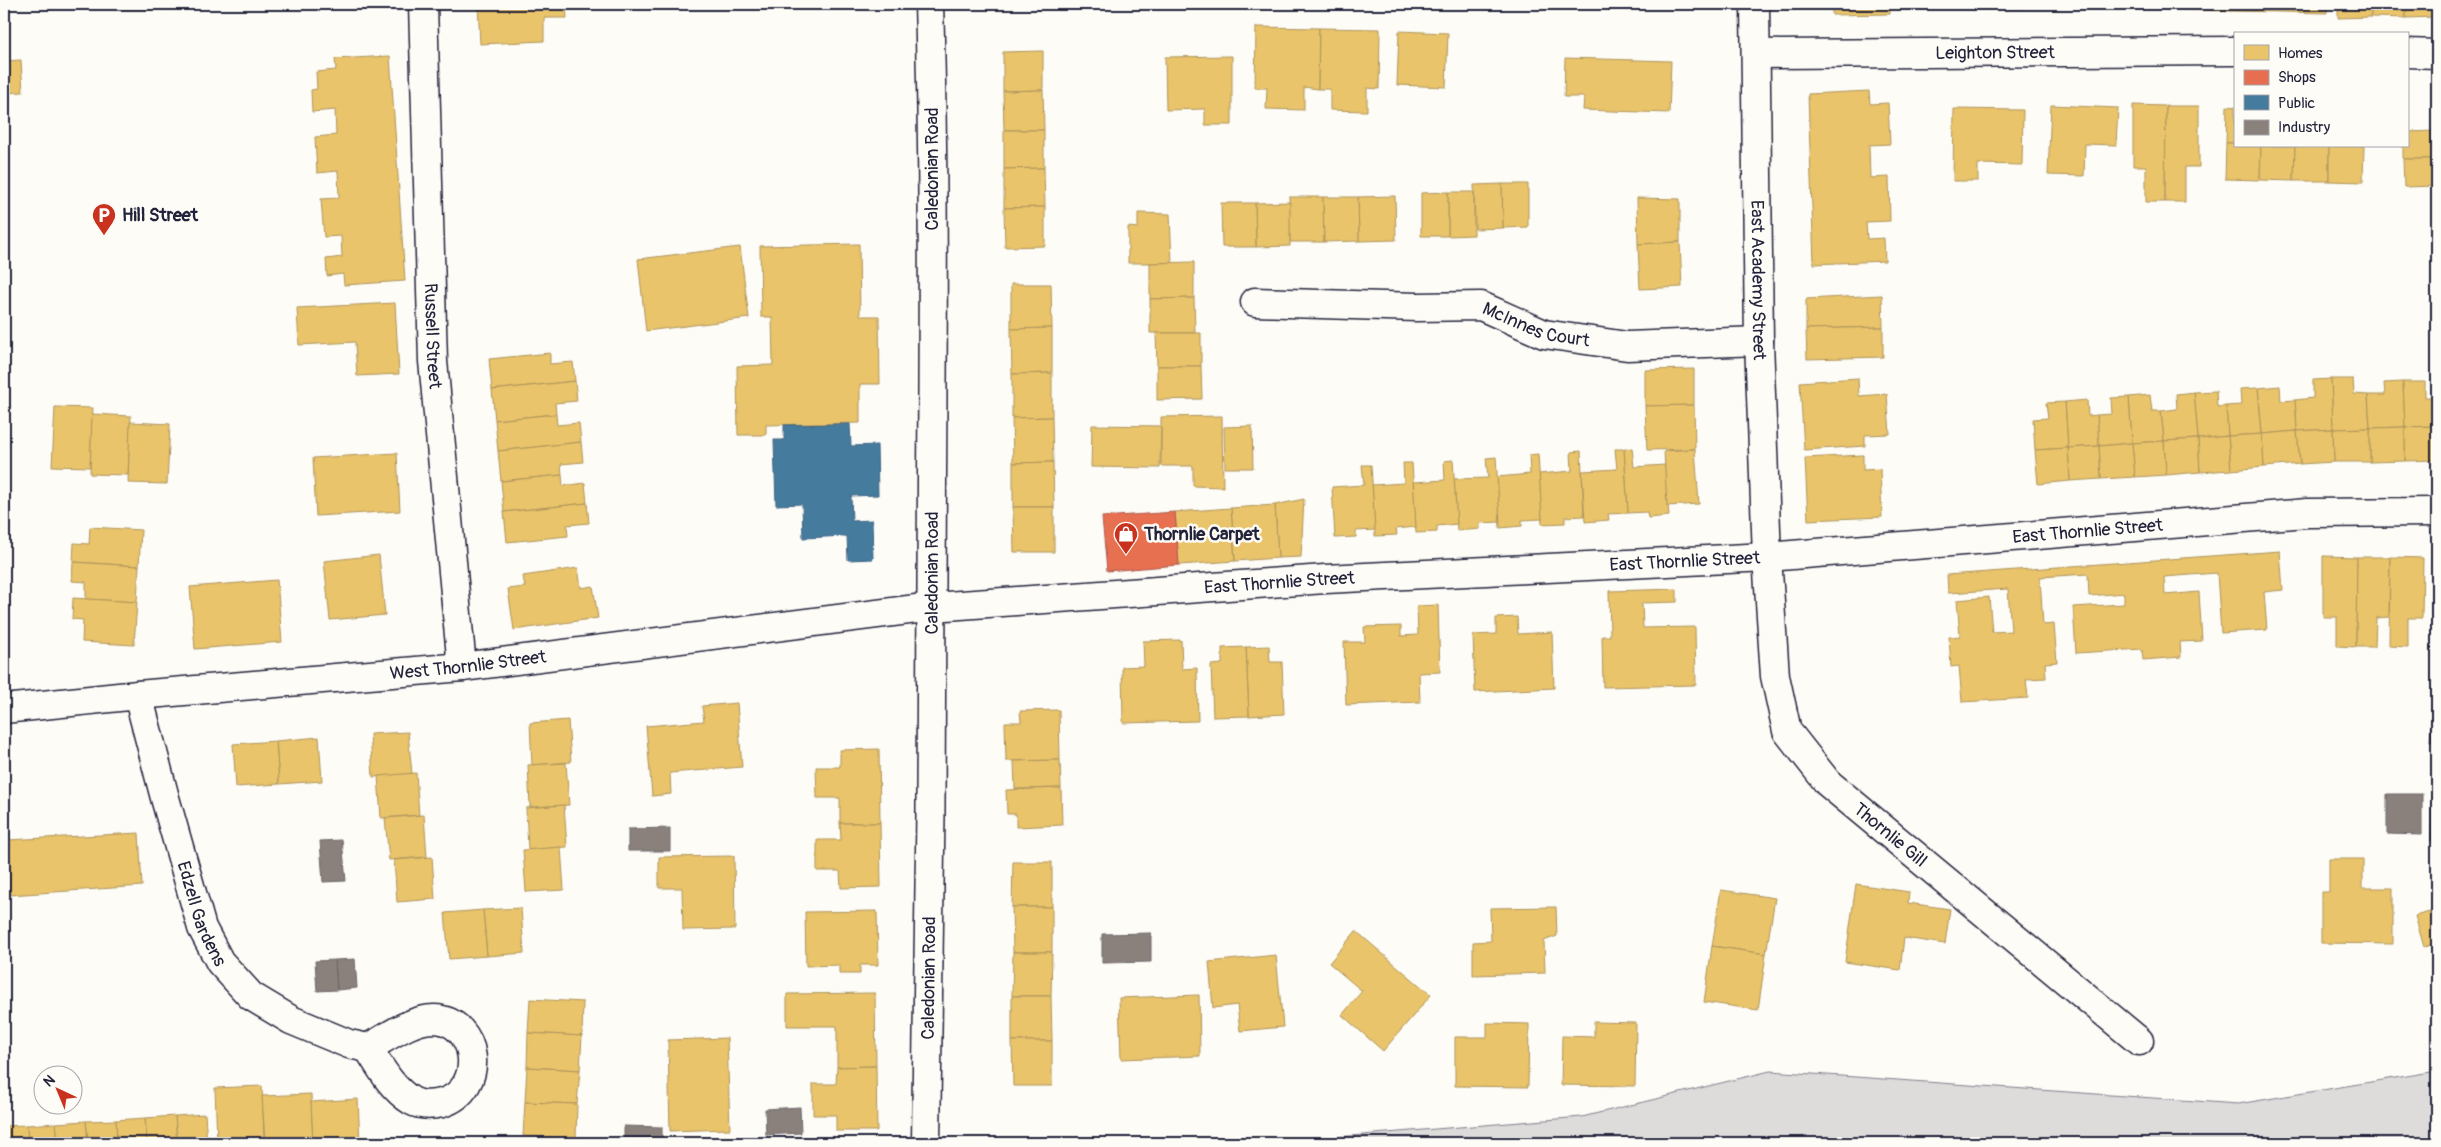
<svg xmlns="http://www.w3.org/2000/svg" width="2441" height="1147" font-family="Pangolin,sans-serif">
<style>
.green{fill:#dddcdb;stroke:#807f8b}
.homes{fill:#e9c46a;stroke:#ad935c}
.shops{fill:#e76f51;stroke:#ac584a}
.public{fill:#457b9d;stroke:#3a6080}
.industry{fill:#8a817c;stroke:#6b6468}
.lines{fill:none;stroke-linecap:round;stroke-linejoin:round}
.street-casing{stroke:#22223b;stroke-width:31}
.secondary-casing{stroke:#22223b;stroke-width:31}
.street{stroke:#fdfcf7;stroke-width:28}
.secondary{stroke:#fdfcf7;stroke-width:28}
.labels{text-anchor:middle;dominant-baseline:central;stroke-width:5;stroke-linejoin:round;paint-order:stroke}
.street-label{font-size:18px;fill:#22223b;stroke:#fdfcf7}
.poi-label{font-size:18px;font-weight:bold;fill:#22223b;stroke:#fdfcf7;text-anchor:start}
</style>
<rect width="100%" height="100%" fill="#fdfcf7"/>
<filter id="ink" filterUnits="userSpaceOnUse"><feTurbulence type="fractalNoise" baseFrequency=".02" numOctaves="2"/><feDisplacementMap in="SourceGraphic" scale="10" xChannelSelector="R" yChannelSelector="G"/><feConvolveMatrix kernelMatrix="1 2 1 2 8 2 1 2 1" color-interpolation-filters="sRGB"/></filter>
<g filter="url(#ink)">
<!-- green -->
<polygon class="green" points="1770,1071 2238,1104 2437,1071 2437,1143 1237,1143 1301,1140 1582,1117"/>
<!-- homes -->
<g class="homes">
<rect x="121" y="4" width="51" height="5"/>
<polygon points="478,4 566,4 567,18 544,18 544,41 480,44"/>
<polygon points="1832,4 1890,4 1890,14 1832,15"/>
<rect x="1967" y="4" width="34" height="5"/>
<polygon points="2001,4 2033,4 2033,8 2001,9"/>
<polygon points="2163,4 2231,4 2231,11 2163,9"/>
<polygon points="2231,4 2327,4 2327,13 2231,11"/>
<polygon points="2338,4 2371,4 2371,17 2338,18"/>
<polygon points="2371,4 2406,4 2406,18 2371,17"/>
<polygon points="2406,4 2437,4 2437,17 2406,18"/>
<polygon points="1256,27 1319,28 1318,89 1304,87 1304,110 1266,109 1267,88 1255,88"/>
<polygon points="1319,28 1380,29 1379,89 1367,88 1367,111 1330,110 1330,89 1318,89"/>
<polygon points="1399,31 1448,33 1446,87 1397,85"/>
<polygon points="1043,51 1043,90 1003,91 1003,52"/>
<polygon points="390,56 405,281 344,285 343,274 327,276 326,259 342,257 341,236 324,237 321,199 339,198 338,171 317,173 315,137 336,135 335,110 312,112 311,90 317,89 316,72 336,70 335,59"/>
<polygon points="1232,56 1232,125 1205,125 1205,109 1166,110 1165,57"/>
<polygon points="1565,58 1671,61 1669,113 1583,110 1584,97 1564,97"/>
<polygon points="21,60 23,92 4,93 4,61"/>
<polygon points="1043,90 1044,130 1004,130 1003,91"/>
<polygon points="1869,91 1870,104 1888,103 1890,144 1869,145 1870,178 1889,177 1890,221 1866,222 1867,239 1884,238 1885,261 1814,264 1808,94"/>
<polygon points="2051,105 2118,108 2116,145 2085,144 2084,176 2048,175"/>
<polygon points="2133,105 2166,106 2165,202 2146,202 2146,166 2133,166"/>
<polygon points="2166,106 2199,106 2199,167 2185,167 2185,202 2165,202"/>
<polygon points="2227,106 2235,107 2235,143 2226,143"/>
<polygon points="1954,109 2023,110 2022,165 1978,164 1978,181 1953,181"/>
<polygon points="1004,130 1044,130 1044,168 1004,169"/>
<polygon points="2437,131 2437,159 2403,159 2403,146 2407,146 2407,132"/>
<polygon points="2226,143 2235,143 2235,146 2261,146 2260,180 2225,179"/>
<polygon points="2261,146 2295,146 2294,181 2260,180"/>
<polygon points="2295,146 2329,146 2329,181 2294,181"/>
<polygon points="2329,146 2364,146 2363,182 2329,181"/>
<polygon points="2403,159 2437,159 2437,186 2404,187"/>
<polygon points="1044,168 1045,207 1004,208 1004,169"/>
<polygon points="1502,184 1528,184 1528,227 1503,228"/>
<polygon points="1502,184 1503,228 1475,229 1474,185"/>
<polygon points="1448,192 1474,192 1474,235 1448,236"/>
<polygon points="1448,192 1448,236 1421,236 1421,193"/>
<polygon points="1395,196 1396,240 1359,241 1358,197"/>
<polygon points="1289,197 1323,197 1324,242 1290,242"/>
<polygon points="1323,197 1358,197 1359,241 1324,242"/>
<polygon points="1637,198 1680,199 1680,242 1638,244"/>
<polygon points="1290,202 1290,246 1256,247 1255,203"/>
<polygon points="1221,203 1255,203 1256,247 1222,247"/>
<polygon points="1045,207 1045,246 1005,247 1004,208"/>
<polygon points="1138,213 1170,214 1172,263 1128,263 1128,227 1138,228"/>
<polygon points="1680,242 1682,287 1640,289 1638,244"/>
<polygon points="859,244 860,316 879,316 880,384 860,384 860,423 766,425 766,435 738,435 737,366 773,365 772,317 761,317 760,246"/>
<polygon points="740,247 749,318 646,331 638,259"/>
<polygon points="1194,262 1194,298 1150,299 1150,263"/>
<polygon points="1011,284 1051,284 1052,328 1011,329"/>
<polygon points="1882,295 1883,327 1806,329 1806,299"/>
<polygon points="1194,298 1195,333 1150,333 1150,299"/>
<polygon points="395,303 399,374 357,376 355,342 299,345 297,308"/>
<polygon points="1883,327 1883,357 1807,359 1806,329"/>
<polygon points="1052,328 1052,373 1012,374 1011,329"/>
<polygon points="1156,333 1201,333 1201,366 1157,366"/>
<polygon points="550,353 550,364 573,362 575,381 492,390 489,359"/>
<polygon points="1157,366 1201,366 1202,399 1157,400"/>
<polygon points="1694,369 1694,405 1645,406 1645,370"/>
<polygon points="1052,373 1052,417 1012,418 1012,374"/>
<polygon points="1858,378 1859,396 1887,394 1890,434 1865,435 1865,446 1804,450 1800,382"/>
<polygon points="2331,379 2353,379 2354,394 2368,395 2370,428 2333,429"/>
<polygon points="2331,379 2333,429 2297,431 2295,400 2313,398 2313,380"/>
<polygon points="575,381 577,401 555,403 556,414 495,420 492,390"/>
<polygon points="2403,382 2405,427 2370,428 2368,395 2385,395 2384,383"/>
<polygon points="2403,382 2425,382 2425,397 2435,397 2435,426 2405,427"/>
<polygon points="2280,386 2281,401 2295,400 2297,431 2262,434 2258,388"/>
<polygon points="2258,388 2262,434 2228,436 2226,406 2241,405 2240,389"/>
<polygon points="2216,391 2217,407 2226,406 2228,436 2198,439 2194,392"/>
<polygon points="2194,392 2198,439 2164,441 2161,411 2177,409 2176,394"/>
<polygon points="2150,395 2152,411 2161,411 2164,441 2132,443 2129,397"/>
<polygon points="2129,397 2132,443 2099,446 2097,415 2112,414 2111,398"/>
<rect x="2435" y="397" width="2" height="29"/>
<polygon points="2087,400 2088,416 2097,415 2099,446 2068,448 2065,402"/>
<polygon points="2065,402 2068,448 2035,450 2033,419 2048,418 2046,403"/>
<polygon points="1694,405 1695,449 1647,450 1645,406"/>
<polygon points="55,407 93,408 90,467 52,466"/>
<polygon points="92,414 131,416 128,475 90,474"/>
<polygon points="556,414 557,425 579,423 581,442 498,451 495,420"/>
<polygon points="1222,416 1223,487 1193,486 1193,466 1161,466 1161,417"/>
<polygon points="1052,417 1053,462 1013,463 1012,418"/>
<polygon points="130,422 170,424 167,484 128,483"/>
<polygon points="1092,425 1161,426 1160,468 1091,467"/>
<polygon points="1252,426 1253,468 1225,468 1224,427"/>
<polygon points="2435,426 2436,460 2405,461 2405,427"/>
<polygon points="2435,426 2437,426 2437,460 2436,460"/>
<polygon points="2405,427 2405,461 2370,462 2370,428"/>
<polygon points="2370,428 2370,462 2334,462 2333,429"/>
<polygon points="2333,429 2334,462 2300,464 2297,431"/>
<polygon points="2297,431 2300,464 2264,467 2262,434"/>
<polygon points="2262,434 2264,467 2231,470 2228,436"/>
<polygon points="2228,436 2231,470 2200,472 2198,439"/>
<polygon points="2198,439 2200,472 2166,475 2164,441"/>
<polygon points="2164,441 2166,475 2135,477 2132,443"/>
<polygon points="581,442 583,462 561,464 562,475 501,481 498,451"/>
<polygon points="2132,443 2135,477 2101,479 2099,446"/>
<polygon points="2099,446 2101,479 2070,481 2068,448"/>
<polygon points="1632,448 1634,467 1665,465 1669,516 1648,518 1647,512 1628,513 1624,449"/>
<polygon points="2068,448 2070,481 2038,484 2035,450"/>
<polygon points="1615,449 1624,449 1628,513 1608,514 1609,520 1585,522 1582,471 1617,469"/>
<polygon points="1695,449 1699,504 1667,506 1664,451"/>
<polygon points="1581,451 1584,516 1565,517 1565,523 1542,524 1539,474 1572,471 1571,452"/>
<polygon points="397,453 400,511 316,516 313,458"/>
<polygon points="1538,454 1542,519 1522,520 1522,526 1500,528 1497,477 1530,474 1529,455"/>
<polygon points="1863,455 1863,470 1880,469 1882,517 1808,520 1805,458"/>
<polygon points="1496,457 1500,522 1480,523 1480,529 1457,531 1454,479 1488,478 1486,458"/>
<polygon points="1453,460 1457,524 1437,526 1437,532 1416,533 1413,482 1445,480 1444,461"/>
<polygon points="1053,462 1054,507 1013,507 1013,463"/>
<polygon points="1403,463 1412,463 1416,527 1396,529 1397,535 1375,536 1372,485 1404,483"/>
<polygon points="1362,465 1371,465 1375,530 1356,531 1356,537 1335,538 1332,487 1364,485"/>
<polygon points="562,475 563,486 585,483 587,503 504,512 501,481"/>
<polygon points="1304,499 1301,557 1278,558 1275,505"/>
<polygon points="587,503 589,523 567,525 568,536 507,542 504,512"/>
<polygon points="1275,505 1278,558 1235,561 1231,508"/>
<polygon points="1013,507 1054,507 1054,552 1014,552"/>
<polygon points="1231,508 1235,561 1179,565 1175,512"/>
<polygon points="90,527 141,530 139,566 73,562 74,543 89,544"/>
<polygon points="2280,551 2283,590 2264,592 2267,630 2221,633 2217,573 2164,577 2165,595 2199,592 2202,641 2180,642 2181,657 2143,660 2142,649 2076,653 2073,607 2124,604 2124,593 2089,596 2088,574 2040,577 2043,625 2054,624 2057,662 2045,663 2046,678 2026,679 2028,698 1962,702 1959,666 1951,667 1949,637 1960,636 1957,600 1989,597 1992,632 2011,631 2008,589 1948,593 1947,575"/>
<polygon points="379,555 385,615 330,620 324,561"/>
<polygon points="2323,556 2357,557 2356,647 2337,646 2337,617 2323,617"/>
<polygon points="2357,557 2390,557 2389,617 2376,618 2375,647 2356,647"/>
<polygon points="2390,557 2423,558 2422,618 2408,618 2408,647 2389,646"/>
<polygon points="73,562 139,566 137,602 86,599 86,582 72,581"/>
<polygon points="578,568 581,588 593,586 598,618 514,630 508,589 525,587 523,576"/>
<polygon points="277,580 282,642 195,649 190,587"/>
<polygon points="1677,589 1677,602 1642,603 1643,628 1695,627 1696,685 1603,687 1602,636 1610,636 1609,591"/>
<polygon points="73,598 137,602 134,645 82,642 83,620 72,619"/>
<polygon points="1438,605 1440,672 1419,673 1420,702 1346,705 1344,642 1365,642 1364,627 1401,626 1401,636 1418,635 1417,606"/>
<polygon points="1517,617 1518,634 1552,632 1554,688 1475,692 1473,635 1496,634 1496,618"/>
<polygon points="1181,640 1182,669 1197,668 1198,721 1123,723 1122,667 1144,666 1143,641"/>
<polygon points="1269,646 1270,662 1282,662 1284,714 1249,716 1246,647"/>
<polygon points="1246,647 1249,716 1213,717 1211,665 1222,664 1222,648"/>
<polygon points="737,703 742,767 670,773 671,794 652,796 646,726 704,721 702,706"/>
<polygon points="1059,710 1060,760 1006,761 1005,722 1021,722 1020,711"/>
<polygon points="568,720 571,762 532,765 530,723"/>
<polygon points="408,732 412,774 373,777 370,734"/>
<polygon points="319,737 322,781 279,784 276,741"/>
<polygon points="276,741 279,784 236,787 233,744"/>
<polygon points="879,749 880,823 840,823 840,798 817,798 816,767 840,767 840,750"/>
<polygon points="1060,760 1061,788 1015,789 1014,761"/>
<polygon points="566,763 569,805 530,807 528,765"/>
<polygon points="416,773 419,815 381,818 378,776"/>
<polygon points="1061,788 1062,825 1016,827 1016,814 1007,814 1006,790"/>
<polygon points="564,805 567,847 528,850 526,808"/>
<polygon points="424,815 427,857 389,860 385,818"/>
<polygon points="840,823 880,823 881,887 841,888 840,871 817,871 817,840 841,840"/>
<polygon points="139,833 142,886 10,895 7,840"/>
<polygon points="561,847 564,890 526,892 523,850"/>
<polygon points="734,856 735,929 683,930 682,888 659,888 659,857"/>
<polygon points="432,857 435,899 397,902 394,860"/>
<polygon points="2329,859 2363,859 2363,888 2393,888 2393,944 2321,943 2321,892 2329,892"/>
<polygon points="1013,862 1052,862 1052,907 1012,907"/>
<polygon points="1856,884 1909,892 1908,903 1950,909 1945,944 1904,938 1900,970 1845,962"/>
<polygon points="1721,890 1775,898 1766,954 1712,946"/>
<polygon points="1012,907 1052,907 1052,952 1013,952"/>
<polygon points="1556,907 1557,936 1544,941 1545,973 1473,975 1473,942 1491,941 1490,908"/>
<polygon points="521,908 524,953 487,956 483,910"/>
<polygon points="483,910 487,956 449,959 445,913"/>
<polygon points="2437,910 2437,943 2424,947 2415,916"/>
<polygon points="877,911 878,965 860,965 860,974 839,974 839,965 806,966 805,912"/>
<polygon points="1356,931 1431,995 1383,1051 1342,1015 1362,991 1329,963"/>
<polygon points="1712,946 1766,954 1758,1010 1704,1002"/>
<polygon points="1013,952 1052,952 1051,996 1012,996"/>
<polygon points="1276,955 1283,1027 1240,1031 1237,1005 1213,1008 1209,962"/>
<polygon points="875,993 876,1066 837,1067 837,1026 787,1026 787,994"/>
<polygon points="1199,995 1200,1056 1121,1059 1119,998"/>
<polygon points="1012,996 1051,996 1052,1041 1012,1041"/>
<polygon points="530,999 583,1002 582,1036 528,1033"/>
<polygon points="1594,1022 1636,1023 1635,1086 1561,1085 1562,1036 1594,1037"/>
<polygon points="1487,1023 1529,1024 1528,1087 1455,1086 1455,1037 1487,1037"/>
<polygon points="528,1033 582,1036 580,1070 527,1067"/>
<polygon points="727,1038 730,1129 670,1131 668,1040"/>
<polygon points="1012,1041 1052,1041 1052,1086 1013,1086"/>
<polygon points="876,1066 877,1131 836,1131 836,1115 813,1115 813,1084 836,1084 837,1067"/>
<polygon points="527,1067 580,1070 577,1104 525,1102"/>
<polygon points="262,1086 264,1139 217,1142 215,1088"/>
<polygon points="311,1094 313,1143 265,1143 262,1096"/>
<polygon points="358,1099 360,1143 313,1143 311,1102"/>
<polygon points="525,1102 577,1104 576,1138 523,1136"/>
<polygon points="205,1114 207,1143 177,1143 175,1116"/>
<polygon points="175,1116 177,1143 147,1143 145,1118"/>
<polygon points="145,1118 147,1143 117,1143 116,1120"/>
<polygon points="116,1120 117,1143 88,1143 86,1121"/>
<polygon points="86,1121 88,1143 58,1143 56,1123"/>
<polygon points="56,1123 58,1143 28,1143 27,1125"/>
<polygon points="27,1125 28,1143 4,1143 4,1126"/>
</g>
<!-- shops -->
<polygon class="shops" points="1175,512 1179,565 1107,571 1102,517"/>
<!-- public -->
<polygon class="public" points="850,424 851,446 877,445 878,495 851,496 852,521 872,520 873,559 848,560 847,536 803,538 802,504 776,505 774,440 784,440 784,425"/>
<!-- industry -->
<g class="industry">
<polygon points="2432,711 2437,711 2437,742 2430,742"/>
<polygon points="2387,794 2422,794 2422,835 2387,834"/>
<polygon points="2432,801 2437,801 2437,841 2431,841"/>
<polygon points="670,828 670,851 628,851 628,829"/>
<polygon points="342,840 346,881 323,882 320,841"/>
<polygon points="1151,933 1151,962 1102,963 1102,934"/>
<polygon points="355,959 357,988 337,990 335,960"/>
<polygon points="335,960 337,990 317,991 315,961"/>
<polygon points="800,1107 801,1133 766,1135 765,1109"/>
<polygon points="624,1126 662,1127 662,1143 624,1142"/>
</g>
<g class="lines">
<!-- street casing -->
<g class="street-casing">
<g id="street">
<path id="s1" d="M423 4 433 361 462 667"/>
<path id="s2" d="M1755 4 1759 341 1767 557 1775 676 1787 731 1828 783 2139 1041"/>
<polyline points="2407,53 2437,54"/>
<path id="s3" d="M1756 54 2235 51"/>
<path id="s4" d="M1255 302 1417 307 1481 306 1544 334 1627 346 1759 341"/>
<path id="s5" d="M138 695 165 798 202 928 220 962 251 996 291 1020 349 1044 368 1048C388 1037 411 1019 434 1019 478 1020 488 1089 442 1103 433 1105 421 1106 412 1101 392 1089 380 1067 368 1048"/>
<path id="s6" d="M4 709 138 695 462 667 932 607 1325 579 1767 557 2307 513 2437 512"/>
</g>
</g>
<!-- secondary casing -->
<g class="secondary-casing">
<g id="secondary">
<path id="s7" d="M926 1143C930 922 932 700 932 479 933 321 934 162 929 4"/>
</g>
</g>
<!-- street -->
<use href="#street" class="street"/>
<!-- secondary -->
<use href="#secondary" class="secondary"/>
</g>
</g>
<!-- icons -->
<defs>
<g id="parking-pin" transform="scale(1.25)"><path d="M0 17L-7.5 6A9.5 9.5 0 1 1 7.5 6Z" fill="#c8321e" stroke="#fdfcf7"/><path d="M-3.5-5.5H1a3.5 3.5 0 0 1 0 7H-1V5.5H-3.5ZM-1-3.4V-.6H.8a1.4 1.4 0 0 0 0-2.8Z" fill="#fff"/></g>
<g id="shop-pin" transform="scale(1.25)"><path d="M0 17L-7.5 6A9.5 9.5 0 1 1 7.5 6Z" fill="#c8321e" stroke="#fdfcf7"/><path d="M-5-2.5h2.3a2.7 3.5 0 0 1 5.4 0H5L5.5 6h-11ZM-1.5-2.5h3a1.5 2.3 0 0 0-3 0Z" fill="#fff"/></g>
</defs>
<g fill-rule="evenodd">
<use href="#parking-pin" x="104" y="215"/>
<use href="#shop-pin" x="1126" y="534"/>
</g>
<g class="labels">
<!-- street labels -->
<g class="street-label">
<text stroke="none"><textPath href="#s3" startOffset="239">Leighton Street</textPath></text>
<text transform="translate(932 169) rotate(-90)">Caledonian Road</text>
<text stroke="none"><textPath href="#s2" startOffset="276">East Academy Street</textPath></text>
<text stroke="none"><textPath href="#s4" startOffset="285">McInnes Court</textPath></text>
<text stroke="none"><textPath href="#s1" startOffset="332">Russell Street</textPath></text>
<text stroke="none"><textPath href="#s6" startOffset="2092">East Thornlie Street</textPath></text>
<text stroke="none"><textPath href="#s6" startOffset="1688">East Thornlie Street</textPath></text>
<text stroke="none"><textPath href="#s7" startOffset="570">Caledonian Road</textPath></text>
<text stroke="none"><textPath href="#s6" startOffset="1282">East Thornlie Street</textPath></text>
<text stroke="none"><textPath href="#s6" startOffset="466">West Thornlie Street</textPath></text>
<text stroke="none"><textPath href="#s2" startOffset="876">Thornlie Gill</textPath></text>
<text stroke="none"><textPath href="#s5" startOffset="228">Edzell Gardens</textPath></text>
<text stroke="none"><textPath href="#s7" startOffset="165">Caledonian Road</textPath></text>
</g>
<!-- poi labels -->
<g class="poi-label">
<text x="122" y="215">Hill Street</text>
<text x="1144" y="534">Thornlie Carpet</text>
</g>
</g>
<!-- margin -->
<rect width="2441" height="1147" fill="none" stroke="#fdfcf7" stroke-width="20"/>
<rect x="10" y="10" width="2421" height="1127" fill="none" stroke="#22223b" stroke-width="2" filter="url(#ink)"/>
<!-- legend -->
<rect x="2234" y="32" width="175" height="115" fill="#fdfcf7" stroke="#a5a5ac"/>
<rect x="2244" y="45" width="25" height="15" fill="#e9c46a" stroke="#a5a5ac"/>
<text x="2278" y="58" font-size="15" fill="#22223b">Homes</text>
<rect x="2244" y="70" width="25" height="15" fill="#e76f51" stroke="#a5a5ac"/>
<text x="2278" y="82" font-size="15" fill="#22223b">Shops</text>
<rect x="2244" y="95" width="25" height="15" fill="#457b9d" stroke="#a5a5ac"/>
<text x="2278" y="108" font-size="15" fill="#22223b">Public</text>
<rect x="2244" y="120" width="25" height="15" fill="#8a817c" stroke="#a5a5ac"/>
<text x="2278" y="132" font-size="15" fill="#22223b">Industry</text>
<!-- north arrow -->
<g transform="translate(58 1090) rotate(316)"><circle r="24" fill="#fdfcf7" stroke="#a5a5ac"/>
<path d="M0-4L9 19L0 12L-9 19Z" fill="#c8321e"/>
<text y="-8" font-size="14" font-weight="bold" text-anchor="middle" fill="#22223b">N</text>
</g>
</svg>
